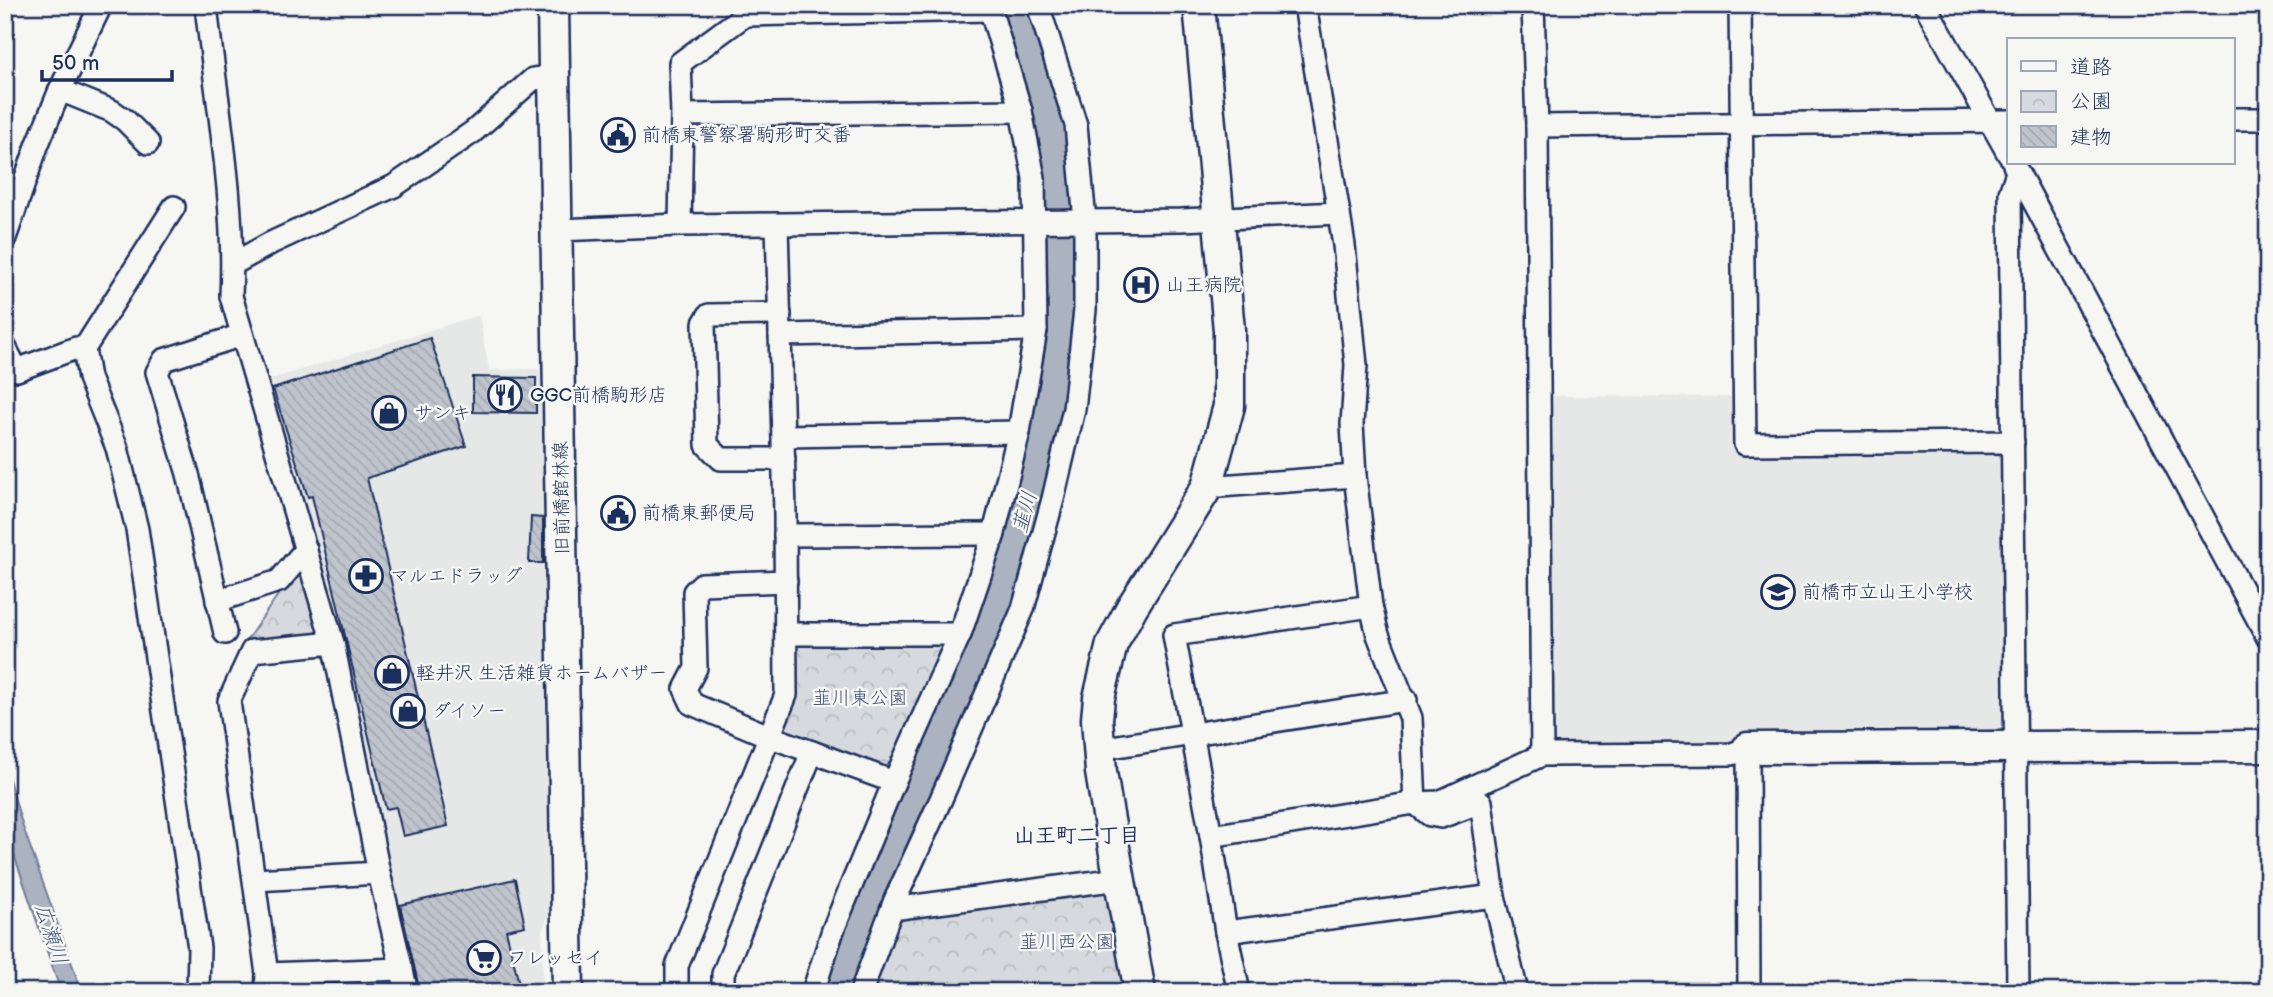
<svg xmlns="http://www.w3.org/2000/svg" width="2273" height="997" font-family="'Balsamiq Sans','Klee One',sans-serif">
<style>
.built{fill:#e6e7e7}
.park{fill:url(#park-crowns);stroke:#78849e;stroke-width:2}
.water{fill:#abb2c0;stroke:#717e99;stroke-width:2}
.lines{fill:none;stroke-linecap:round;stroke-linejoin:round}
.river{stroke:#abb2c0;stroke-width:32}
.building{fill:url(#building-back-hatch);stroke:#1b2f5e;stroke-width:2}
.street-casing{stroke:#1b2f5e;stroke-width:26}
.secondary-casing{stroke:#1b2f5e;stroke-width:35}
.street{stroke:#f6f6f2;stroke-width:21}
.secondary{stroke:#f6f6f2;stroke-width:30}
.labels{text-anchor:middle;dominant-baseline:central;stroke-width:5;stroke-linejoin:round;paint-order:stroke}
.poi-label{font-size:19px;fill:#1b2f5e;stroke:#f6f6f2;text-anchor:start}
.street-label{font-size:19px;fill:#1b2f5e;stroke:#f6f6f2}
.park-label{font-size:19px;fill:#405177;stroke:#f6f6f2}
.water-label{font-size:21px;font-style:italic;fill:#46567b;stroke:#f6f6f2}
.neighbourhood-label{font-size:21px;font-weight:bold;fill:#1b2f5e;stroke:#f6f6f2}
</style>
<defs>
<pattern id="park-crowns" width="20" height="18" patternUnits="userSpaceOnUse" patternTransform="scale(1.75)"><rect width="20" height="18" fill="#d6d9dd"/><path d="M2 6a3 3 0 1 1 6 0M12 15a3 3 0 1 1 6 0" fill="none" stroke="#b7bbc0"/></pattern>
<pattern id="building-back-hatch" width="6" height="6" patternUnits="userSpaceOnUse" patternTransform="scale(1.75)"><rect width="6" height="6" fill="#c0c4cd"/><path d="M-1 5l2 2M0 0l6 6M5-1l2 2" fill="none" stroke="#a4a9b2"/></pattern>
</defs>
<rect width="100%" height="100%" fill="#f6f6f2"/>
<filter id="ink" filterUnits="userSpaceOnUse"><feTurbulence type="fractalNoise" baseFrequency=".0143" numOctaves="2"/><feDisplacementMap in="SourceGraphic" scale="14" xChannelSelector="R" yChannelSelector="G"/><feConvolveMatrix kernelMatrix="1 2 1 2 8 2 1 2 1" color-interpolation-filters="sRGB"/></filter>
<g filter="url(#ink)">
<!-- built -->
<g class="built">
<polygon points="479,315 489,370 540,369 554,905 542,930 543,992 412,992 265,381"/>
<polygon points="1546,396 1736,397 1736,449 2007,452 2009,734 1779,733 1734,736 1734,745 1553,747 1549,743"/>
</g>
<!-- park -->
<g class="park">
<polygon points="296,569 304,571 322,629 317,637 244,644"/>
<polygon points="801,640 940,640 945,650 893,766 882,770 784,731 783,723 792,648"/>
<polygon points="1098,887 1109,894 1125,992 873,992 893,925 899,920"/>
</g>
<!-- water -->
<polygon class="water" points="5,766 23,827 82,992 61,992 5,828"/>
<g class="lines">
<!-- river -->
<polyline class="river" points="838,992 860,925 947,726 992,617 1011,564 1046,431 1059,356 1062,314 1061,256 1052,157 1046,125 1012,5"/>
</g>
<!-- building -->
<g class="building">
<polygon points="430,338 466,446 367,478 448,826 403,836 396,807 386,809 312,496 308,497 273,389"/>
<polygon points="473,377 536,378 536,413 473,412"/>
<polygon points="531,517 543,518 543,563 529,563"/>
<polygon points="515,879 525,926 506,930 521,992 420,992 400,905"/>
</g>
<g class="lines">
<!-- street casing -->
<g class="street-casing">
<g id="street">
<path d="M206 5C216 100 236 201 231 296L333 643 379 873 407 992"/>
<polyline points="1305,5 1344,245 1356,365 1352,424 1355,476 1371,606 1378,635 1411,718 1415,803 1430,815 1441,817 1481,802 1494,896 1517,992"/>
<polyline points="1533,5 1537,126 1542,755"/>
<polyline points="1740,5 1745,444 2013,442"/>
<polyline points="1925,5 2009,155"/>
<polyline points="745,15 991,10"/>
<polyline points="60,90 112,111 125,120 148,143"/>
<polyline points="682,115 1021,111"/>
<polyline points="2233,119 2268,119"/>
<polyline points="1537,126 2009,121"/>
<polyline points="2014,165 2268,638"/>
<polyline points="2017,172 2010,193 2018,992"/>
<polyline points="680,225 682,115 680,63 745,15 750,5"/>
<polyline points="558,230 680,225 1181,220 1339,213"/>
<polyline points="5,238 37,146 60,90 101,5"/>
<polyline points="233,264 271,243 394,186 473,132 533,79 553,77"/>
<polyline points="780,314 709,315 704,323 707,445 721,459 784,459"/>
<polyline points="780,335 1036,330"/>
<polyline points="5,347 17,370 76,348 84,349 89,378 117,448 137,529 199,948 198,992"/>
<polyline points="84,349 174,207"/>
<polyline points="783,436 1019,432"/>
<polyline points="1207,487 1355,476"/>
<polyline points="785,535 994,534"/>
<polyline points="786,581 702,584 694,592 696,668 685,689 692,704 771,737 894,782"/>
<polyline points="217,601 279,581 306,549"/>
<polyline points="225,633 188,474 157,372 164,360 242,335"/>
<polyline points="787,634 960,634"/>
<polyline points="1099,749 1406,700"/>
<polyline points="1211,836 1415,803 1439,802 1542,755 1732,754 1748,748 1749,992"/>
<polyline points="255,880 379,873"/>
<polyline points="892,909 1119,879"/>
<polyline points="1226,932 1494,896"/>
<polyline points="267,974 402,969"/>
<polyline points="266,992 267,974 229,701 252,651 333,643"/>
<polyline points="677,992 677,966 786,695 785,513 777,225"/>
<polyline points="723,992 723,974 812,752"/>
<polyline points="813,992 833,930 894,782 960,634 993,537 1019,432 1036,330 1034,178 1021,111 989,5"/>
<polyline points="861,992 895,900 941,799 1023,609 1053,499 1074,409 1085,310 1085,221 1076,125 1038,5"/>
<polyline points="1239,992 1226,932 1211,836 1174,635 1371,606"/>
</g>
</g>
<!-- secondary casing -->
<g class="secondary-casing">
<g id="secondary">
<polyline points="553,5 568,992"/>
<polyline points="1748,748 2268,746"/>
<polyline points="1140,992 1107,809 1101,772 1097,719 1099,698 1112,644 1132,607 1207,487 1229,406 1229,330 1199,5"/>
</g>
</g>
<!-- street -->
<use href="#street" class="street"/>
<!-- secondary -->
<use href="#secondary" class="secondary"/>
</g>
</g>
<!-- icons -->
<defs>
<g id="civic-ring" transform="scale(1.75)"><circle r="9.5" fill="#f6f6f2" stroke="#1b2f5e" stroke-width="1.5"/><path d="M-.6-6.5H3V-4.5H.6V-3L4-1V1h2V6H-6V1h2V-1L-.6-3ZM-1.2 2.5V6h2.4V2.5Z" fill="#1b2f5e"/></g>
<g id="hospital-ring" transform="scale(1.75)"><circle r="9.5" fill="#f6f6f2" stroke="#1b2f5e" stroke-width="1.5"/><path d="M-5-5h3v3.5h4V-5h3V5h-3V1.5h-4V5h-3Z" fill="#1b2f5e"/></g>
<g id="restaurant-ring" transform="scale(1.75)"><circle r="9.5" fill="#f6f6f2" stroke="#1b2f5e" stroke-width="1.5"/><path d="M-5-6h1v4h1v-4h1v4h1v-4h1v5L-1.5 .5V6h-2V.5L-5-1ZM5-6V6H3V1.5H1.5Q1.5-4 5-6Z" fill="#1b2f5e"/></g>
<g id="shop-ring" transform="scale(1.75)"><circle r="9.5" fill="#f6f6f2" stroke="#1b2f5e" stroke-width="1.5"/><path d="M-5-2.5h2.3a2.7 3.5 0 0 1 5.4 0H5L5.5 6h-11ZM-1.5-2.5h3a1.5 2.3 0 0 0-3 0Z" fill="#1b2f5e"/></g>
<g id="pharmacy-ring" transform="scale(1.75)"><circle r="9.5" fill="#f6f6f2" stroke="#1b2f5e" stroke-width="1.5"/><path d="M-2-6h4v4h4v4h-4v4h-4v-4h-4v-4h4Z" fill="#1b2f5e"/></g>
<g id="school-ring" transform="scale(1.75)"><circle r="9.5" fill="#f6f6f2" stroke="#1b2f5e" stroke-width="1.5"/><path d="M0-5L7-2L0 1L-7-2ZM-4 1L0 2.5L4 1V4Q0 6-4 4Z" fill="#1b2f5e"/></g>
<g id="supermarket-ring" transform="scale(1.75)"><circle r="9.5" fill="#f6f6f2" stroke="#1b2f5e" stroke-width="1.5"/><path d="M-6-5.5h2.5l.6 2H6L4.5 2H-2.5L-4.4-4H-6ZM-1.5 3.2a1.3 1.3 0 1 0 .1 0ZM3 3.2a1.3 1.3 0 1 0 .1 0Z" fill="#1b2f5e"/></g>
</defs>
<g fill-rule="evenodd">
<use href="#civic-ring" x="618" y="135"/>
<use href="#hospital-ring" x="1141" y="285"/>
<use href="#restaurant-ring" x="505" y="395"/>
<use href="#shop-ring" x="389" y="413"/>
<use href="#civic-ring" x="618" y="513"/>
<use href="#pharmacy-ring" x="366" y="576"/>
<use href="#school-ring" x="1778" y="592"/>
<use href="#shop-ring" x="392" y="673"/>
<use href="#shop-ring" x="408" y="711"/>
<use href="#supermarket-ring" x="484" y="958"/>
</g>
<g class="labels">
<!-- poi labels -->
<g class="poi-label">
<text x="642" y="135">前橋東警察署駒形町交番</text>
<text x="1166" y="285">山王病院</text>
<text x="530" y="395">GGC前橋駒形店</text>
<text x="414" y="413">サンキ</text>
<text x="642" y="513">前橋東郵便局</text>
<text x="390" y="576">マルエドラッグ</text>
<text x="1802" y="592">前橋市立山王小学校</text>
<text x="416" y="673">軽井沢 生活雑貨ホームバザー</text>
<text x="432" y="711">ダイソー</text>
<text x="508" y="958">フレッセイ</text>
</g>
<!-- street labels -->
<g class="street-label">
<text transform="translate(562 498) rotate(-91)">旧前橋館林線</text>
</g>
<!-- park labels -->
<g class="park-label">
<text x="860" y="698">韮川東公園</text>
<text x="1067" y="942">韮川西公園</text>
</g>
<!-- water labels -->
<g class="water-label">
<text transform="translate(1025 512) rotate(-75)">韮川</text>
<text transform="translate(51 934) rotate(72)">広瀬川</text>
</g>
<!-- neighbourhood labels -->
<g class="neighbourhood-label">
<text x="1077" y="835">山王町二丁目</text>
</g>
</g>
<!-- margin -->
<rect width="2273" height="997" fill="none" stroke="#f6f6f2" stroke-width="28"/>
<rect x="14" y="14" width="2245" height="969" fill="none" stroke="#1b2f5e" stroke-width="2.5" filter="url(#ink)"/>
<!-- legend -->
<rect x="2007" y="38" width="228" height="126" fill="#f6f6f2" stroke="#9ea6b7" stroke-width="2"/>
<rect x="2021" y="61" width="35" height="10" fill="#f6f6f2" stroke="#9ea6b7" stroke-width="2"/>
<text x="2070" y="74" font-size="21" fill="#1b2f5e">道路</text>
<rect x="2021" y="91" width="35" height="21" fill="url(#park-crowns)" stroke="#9ea6b7" stroke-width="2"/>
<text x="2070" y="108" font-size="21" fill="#1b2f5e">公園</text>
<rect x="2021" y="126" width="35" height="21" fill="url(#building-back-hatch)" stroke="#9ea6b7" stroke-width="2"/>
<text x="2070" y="144" font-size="21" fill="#1b2f5e">建物</text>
<!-- scale -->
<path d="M42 70v10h130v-10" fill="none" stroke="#1b2f5e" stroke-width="3.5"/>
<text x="52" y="70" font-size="21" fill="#1b2f5e" stroke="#f6f6f2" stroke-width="5" paint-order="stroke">50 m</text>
</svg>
